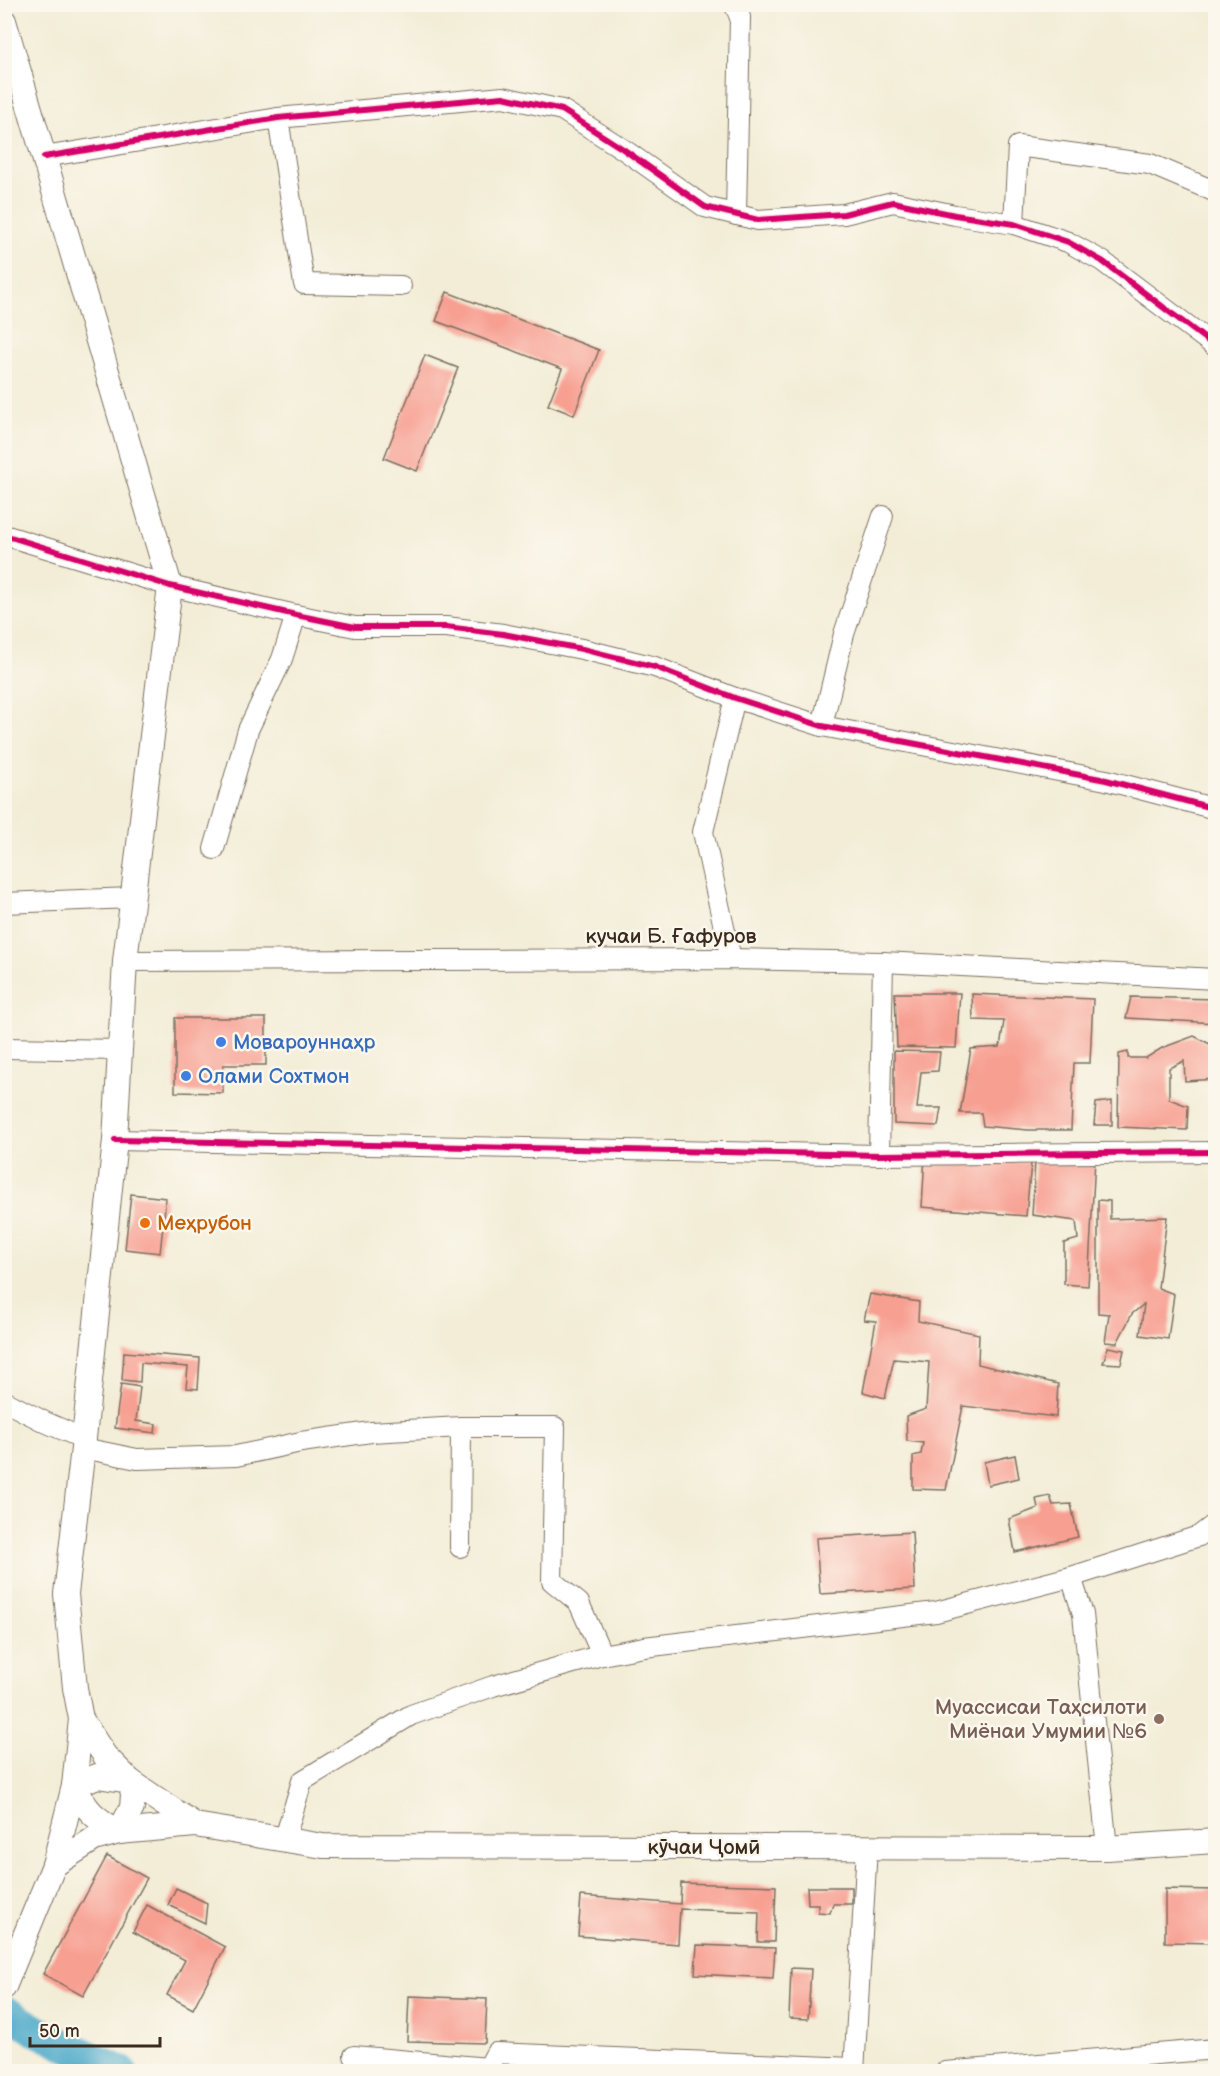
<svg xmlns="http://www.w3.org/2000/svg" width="1220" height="2076" font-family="'Balsamiq Sans',sans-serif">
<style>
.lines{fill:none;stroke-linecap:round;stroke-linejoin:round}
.river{stroke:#4aa8c9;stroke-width:32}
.building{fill:#f79f91}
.minor-casing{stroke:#7b6e5f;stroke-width:22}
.major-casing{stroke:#7b6e5f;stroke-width:26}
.minor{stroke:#fff;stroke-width:20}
.major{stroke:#fff;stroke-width:24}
.cycleway-casing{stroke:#fbf7ec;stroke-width:10}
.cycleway{stroke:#d6006c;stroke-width:6}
.shop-dot{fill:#3f7fe0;stroke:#fbf7ec;stroke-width:2}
.food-dot{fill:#e8710a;stroke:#fbf7ec;stroke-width:2}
.education-dot{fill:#8d6e63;stroke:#fbf7ec;stroke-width:2}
.labels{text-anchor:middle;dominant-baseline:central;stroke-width:5;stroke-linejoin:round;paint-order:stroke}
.street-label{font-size:21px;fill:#3b2a1e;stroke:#fbf7ec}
.shop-label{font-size:21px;fill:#366cbe;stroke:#fbf7ec;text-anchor:start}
.food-label{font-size:21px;fill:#c56008;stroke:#fbf7ec;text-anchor:start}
.education-label{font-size:21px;fill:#785e54;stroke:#fbf7ec;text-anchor:end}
</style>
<rect width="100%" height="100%" fill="#fbf7ec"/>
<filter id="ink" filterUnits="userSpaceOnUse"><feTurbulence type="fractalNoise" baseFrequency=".0167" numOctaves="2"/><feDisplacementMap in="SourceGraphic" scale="12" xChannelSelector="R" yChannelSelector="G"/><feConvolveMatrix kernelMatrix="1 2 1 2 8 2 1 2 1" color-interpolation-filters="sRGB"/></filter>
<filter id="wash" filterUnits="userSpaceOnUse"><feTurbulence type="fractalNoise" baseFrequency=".008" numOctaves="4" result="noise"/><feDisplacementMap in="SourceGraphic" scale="24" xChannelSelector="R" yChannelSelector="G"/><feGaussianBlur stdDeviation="1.35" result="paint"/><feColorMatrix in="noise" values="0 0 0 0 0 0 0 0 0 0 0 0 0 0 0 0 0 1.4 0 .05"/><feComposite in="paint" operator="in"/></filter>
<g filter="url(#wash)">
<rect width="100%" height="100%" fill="#f3edd7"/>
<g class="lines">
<!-- river -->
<polyline class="river" points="4,2011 39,2032 122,2072"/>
</g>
<g id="blocks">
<!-- building -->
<g class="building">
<polygon points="447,292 599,350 574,415 548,405 562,369 436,321"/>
<polygon points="425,355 458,368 417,471 384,458"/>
<polygon points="895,993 960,993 956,1048 897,1047"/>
<polygon points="972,994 1093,999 1090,1063 1074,1063 1071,1130 1028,1130 983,1126 981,1113 960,1113 971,1049 1000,1047 1004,1021 973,1020"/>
<polygon points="1131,997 1216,999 1216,1023 1126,1018"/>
<polygon points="175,1018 266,1018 266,1065 223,1065 223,1093 175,1092"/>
<polygon points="1194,1036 1216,1047 1216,1079 1185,1081 1184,1061 1169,1068 1169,1099 1188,1106 1187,1130 1118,1127 1119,1054 1128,1052 1128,1058 1146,1058 1162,1048"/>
<polygon points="894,1051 940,1052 938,1071 921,1072 917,1108 941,1108 938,1126 894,1124"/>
<polygon points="1112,1101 1112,1125 1094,1125 1096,1103"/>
<polygon points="925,1155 1031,1163 1026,1216 922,1207"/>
<polygon points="1095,1159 1088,1286 1064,1284 1064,1243 1078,1239 1076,1221 1032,1215 1035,1161"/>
<polygon points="131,1194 166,1198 160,1253 125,1249"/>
<polygon points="1098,1200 1110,1201 1110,1219 1167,1217 1158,1288 1174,1294 1168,1339 1140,1335 1144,1304 1132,1314 1117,1343 1105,1342 1109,1314 1098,1313"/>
<polygon points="870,1294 919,1302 918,1321 979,1334 978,1364 1058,1384 1056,1417 963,1406 946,1490 913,1489 913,1456 921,1454 923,1443 907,1441 906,1416 926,1409 929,1362 894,1359 885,1398 863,1392 876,1321 864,1320"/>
<polygon points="1108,1347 1124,1350 1121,1364 1103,1363"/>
<polygon points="124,1352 200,1358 198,1389 186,1388 188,1367 141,1363 140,1382 122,1380"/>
<polygon points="121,1384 140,1387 136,1421 156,1424 155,1433 115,1428"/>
<polygon points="1015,1455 1019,1478 988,1485 984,1462"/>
<polygon points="1050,1496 1053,1505 1071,1504 1078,1537 1015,1552 1009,1519 1038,1508 1036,1499"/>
<polygon points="912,1532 915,1589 820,1594 816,1538"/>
<polygon points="107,1856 147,1878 83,1996 43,1974"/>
<polygon points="681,1883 776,1886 774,1942 758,1942 759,1912 680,1909 678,1944 578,1936 581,1896 680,1904"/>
<polygon points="807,1887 852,1887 852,1904 833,1904 830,1913 818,1912 818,1904 808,1904"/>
<polygon points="176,1888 207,1903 205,1923 168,1905"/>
<polygon points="1165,1889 1216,1890 1216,1943 1165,1942"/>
<polygon points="147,1905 225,1947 193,2009 167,1995 185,1960 133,1932"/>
<polygon points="697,1945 775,1948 773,1978 695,1974"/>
<polygon points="791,1968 811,1969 808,2019 789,2018"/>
<polygon points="409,1996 487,1999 485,2043 407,2041"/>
</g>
</g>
</g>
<g filter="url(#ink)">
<use href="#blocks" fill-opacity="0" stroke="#7b6e5f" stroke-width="1.5"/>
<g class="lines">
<!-- minor casing -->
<g class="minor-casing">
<g id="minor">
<polyline points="734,4 740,17 736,215"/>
<polyline points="278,118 304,284 401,286"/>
<polyline points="44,157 278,118 503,97 562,110 623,149 705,207 758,220 844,214 893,202 955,215 1014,224 1068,242 1102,261 1216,347"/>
<polyline points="1014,224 1018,146 1150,164 1216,192"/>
<polyline points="4,535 170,586 296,615 355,627 446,627 503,634 582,649 655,667 735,698 822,726 1106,780 1216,809"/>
<polyline points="822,726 844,634 883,516"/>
<polyline points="214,849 248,730 282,659 296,615"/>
<polyline points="4,903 132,898"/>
<polyline points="731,959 703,832 735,698"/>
<polyline points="125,961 731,959 883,962 1216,979"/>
<polyline points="4,1048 120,1050"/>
<polyline points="115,1140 879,1155 1216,1152"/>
<polyline points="879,1155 883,962"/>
<polyline points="4,1401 45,1422 84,1439"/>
<polyline points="83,1448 137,1459 236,1456 301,1442 371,1432 461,1427 555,1427 552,1581 579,1603 602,1655"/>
<polyline points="460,1547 461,1427"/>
<polyline points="1071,1577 1083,1614 1107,1848"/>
<polyline points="284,1841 302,1781 411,1715 493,1686 602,1655 644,1647 936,1612 1071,1577 1199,1536 1216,1523"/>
<polyline points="354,2056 488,2068 496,2053 853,2068"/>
<polyline points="854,2072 867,1847"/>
<polyline points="945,2072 1216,2049"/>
</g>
</g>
<!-- major casing -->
<g class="major-casing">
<g id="major">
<polyline points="4,21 170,586 125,961 115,1140 83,1448 66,1594 75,1688 81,1719 74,1786 54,1865 4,1987"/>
<polyline points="81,1719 105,1756 130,1781 133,1794 132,1808 119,1832"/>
<polyline points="74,1786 97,1776 130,1781 195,1825"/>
<path d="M74 1786C87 1811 94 1818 119 1832"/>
<polyline points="54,1865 94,1839 119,1832 195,1825 323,1846 1107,1848 1216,1841"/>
</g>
</g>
<!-- minor -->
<use href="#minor" class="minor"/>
<!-- major -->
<use href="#major" class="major"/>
<!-- cycleway casing -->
<g class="cycleway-casing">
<g id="cycleway">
<polyline points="44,157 278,118 503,97 562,110 623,149 705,207 758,220 844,214 893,202 955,215 1014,224 1068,242 1102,261 1216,347"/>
<polyline points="4,535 170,586 296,615 355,627 446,627 503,634 582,649 655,667 735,698 822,726 1106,780 1216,809"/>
<polyline points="115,1140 879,1155 1216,1152"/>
</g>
</g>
<!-- cycleway -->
<use href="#cycleway" class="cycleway"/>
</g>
</g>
<!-- markers -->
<g class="shop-dot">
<circle cx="221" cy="1042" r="6"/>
<circle cx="186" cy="1076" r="6"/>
</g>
<circle class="food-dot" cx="145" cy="1223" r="6"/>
<circle class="education-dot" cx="1159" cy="1719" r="6"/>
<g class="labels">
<!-- street labels -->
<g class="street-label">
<text x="671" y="936">кучаи Б. Ғафуров</text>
<text x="704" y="1847">кӯчаи Ҷомӣ</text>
</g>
<!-- shop labels -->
<g class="shop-label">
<text x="233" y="1042">Мовароуннаҳр</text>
<text x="198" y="1076">Олами Сохтмон</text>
</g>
<!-- food labels -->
<g class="food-label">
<text x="157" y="1223">Меҳрубон</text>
</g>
<!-- education labels -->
<g class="education-label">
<text x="1147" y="1707">Муассисаи Таҳсилоти<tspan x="1147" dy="24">Миёнаи Умумии №6</tspan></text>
</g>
</g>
<!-- margin -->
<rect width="1220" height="2076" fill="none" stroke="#fbf7ec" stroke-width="24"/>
<!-- scale -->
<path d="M30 2037v9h130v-9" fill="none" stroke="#3b2a1e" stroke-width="3"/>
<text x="39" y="2037" font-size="18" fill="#3b2a1e" stroke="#fbf7ec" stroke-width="4.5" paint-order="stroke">50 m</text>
</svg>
